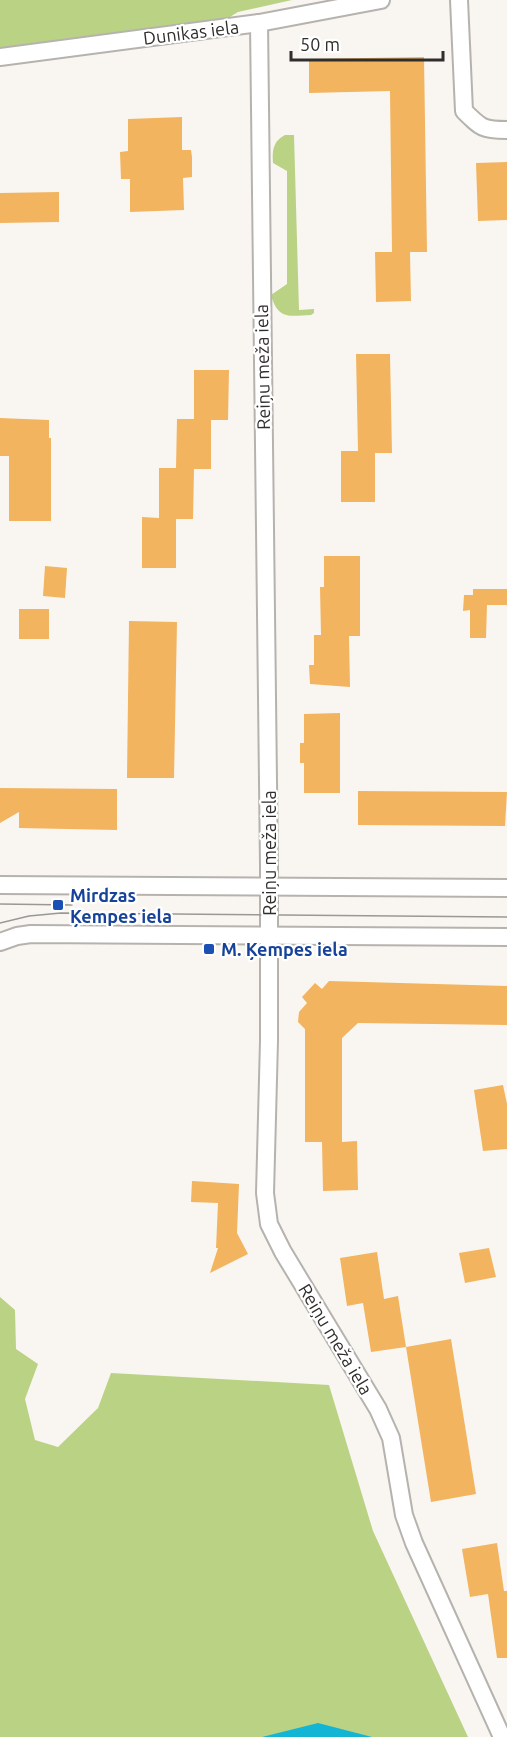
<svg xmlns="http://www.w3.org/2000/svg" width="507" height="1737" font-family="Ubuntu,sans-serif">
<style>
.green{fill:#bad284}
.water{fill:#13b5d5}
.building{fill:#f2b45f}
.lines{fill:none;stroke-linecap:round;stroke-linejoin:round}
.minor-casing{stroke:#b6b3af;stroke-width:20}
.minor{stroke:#fff;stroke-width:16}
.tram{stroke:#9a9895;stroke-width:1.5}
.transit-dot{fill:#1a4fb4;stroke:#fff;stroke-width:2}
.labels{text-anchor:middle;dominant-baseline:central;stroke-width:4.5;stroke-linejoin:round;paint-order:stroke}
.street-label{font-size:18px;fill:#2f2e2c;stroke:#fff}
.transit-label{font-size:18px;font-weight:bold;fill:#164399;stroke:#fff;text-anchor:start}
</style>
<rect width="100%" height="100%" fill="#f9f6f2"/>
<!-- green -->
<g class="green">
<polygon points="0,0 292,0 238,12 225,20 0,51"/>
<path d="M285 135H294L299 310 314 309V313L311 315C289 316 278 320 271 295L287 284V171L273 163C272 151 273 141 285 135Z"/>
<polygon points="0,1297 15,1310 16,1349 38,1364 25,1399 35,1440 58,1447 98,1408 111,1373 329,1385 373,1531 468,1737 0,1737"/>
</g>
<!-- water -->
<polygon class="water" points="318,1723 372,1737 262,1737"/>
<!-- building -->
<g class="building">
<polygon points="424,57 427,252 410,252 411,301 376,302 375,252 392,252 390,91 309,93 309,59"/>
<polygon points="182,117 182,150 191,150 192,157 192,177 183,178 184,210 130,212 130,179 121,179 120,152 128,151 128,119"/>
<polygon points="507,162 507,220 478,221 476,163"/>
<polygon points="59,192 59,222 0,223 0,193"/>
<polygon points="356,354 390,354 392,453 375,453 375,502 341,502 341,451 358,451"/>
<polygon points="194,370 229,370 228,420 211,420 211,469 194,469 193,519 176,519 176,568 142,568 142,517 159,518 159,468 176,468 177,419 194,419"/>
<polygon points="0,418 49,420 49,438 51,438 51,521 9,521 9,456 0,456"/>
<polygon points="324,556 360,556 360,636 349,636 350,687 310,684 309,665 314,665 314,635 321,635 320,587 324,587"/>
<polygon points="45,566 67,568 65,598 43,596"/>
<polygon points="473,589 507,589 507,605 487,605 486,638 470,638 470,610 463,611 464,595 473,595"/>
<rect x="19" y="609" width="30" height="30"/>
<polygon points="129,621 177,622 174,778 127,778"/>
<polygon points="340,713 340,793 304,793 304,763 300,763 300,743 304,743 304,714"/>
<polygon points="0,788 117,789 117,830 19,828 19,812 0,823"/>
<polygon points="358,791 507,792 505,826 358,825"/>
<polygon points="329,981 507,986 507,1025 358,1023 342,1038 342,1142 357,1141 358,1190 323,1191 322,1142 305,1142 305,1029 298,1022 299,1012 307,1003 302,997 315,983 322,989"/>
<polygon points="503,1085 507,1104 507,1149 483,1151 474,1090"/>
<polygon points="192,1181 239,1184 237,1233 248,1254 210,1273 218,1248 216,1248 218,1203 191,1202"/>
<polygon points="489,1248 496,1277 465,1283 459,1253"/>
<polygon points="377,1252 384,1299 398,1296 406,1347 371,1352 363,1303 347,1306 340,1258"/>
<polygon points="451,1339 476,1494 431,1502 406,1347"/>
<polygon points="497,1543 504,1591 507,1591 507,1658 497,1658 488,1594 470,1597 462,1549"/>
</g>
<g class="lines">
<!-- minor casing -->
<g class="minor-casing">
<g id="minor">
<path d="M459 0 464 111C481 128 483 130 507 130"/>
<polyline points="259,23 269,866 269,1041 265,1193 269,1224 283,1252 378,1409 391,1438 404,1515 414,1543 502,1737"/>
<polyline points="0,57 259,23 381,0"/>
<polyline points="0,885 507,888"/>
<polyline points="0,942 17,936 31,934 507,937"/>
</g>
</g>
<!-- minor -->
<use href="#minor" class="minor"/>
<!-- tram -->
<g class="tram">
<polyline points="0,904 72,905"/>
<polyline points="0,923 29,916 61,913 507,917"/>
</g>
</g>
<!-- markers -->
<g class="transit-dot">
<rect x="52" y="899" width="12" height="12" rx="3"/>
<rect x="203" y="943" width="12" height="12" rx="3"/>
</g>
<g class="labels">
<!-- street labels -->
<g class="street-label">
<text transform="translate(191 32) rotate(-7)">Dunikas iela</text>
<text transform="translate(262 367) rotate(-91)">Reiņu meža iela</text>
<text transform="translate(269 853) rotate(-90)">Reiņu meža iela</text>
<text transform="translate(336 1339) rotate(59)">Reiņu meža iela</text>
</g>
<!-- transit labels -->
<g class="transit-label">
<text x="70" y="895">Mirdzas<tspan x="70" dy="21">Ķempes iela</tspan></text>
<text x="221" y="949">M. Ķempes iela</text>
</g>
</g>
<!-- scale -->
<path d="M291 51v9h152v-9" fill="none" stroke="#2f2e2c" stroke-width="3"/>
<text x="300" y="51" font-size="18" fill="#2f2e2c" stroke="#ffffff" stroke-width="4.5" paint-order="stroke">50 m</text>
</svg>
